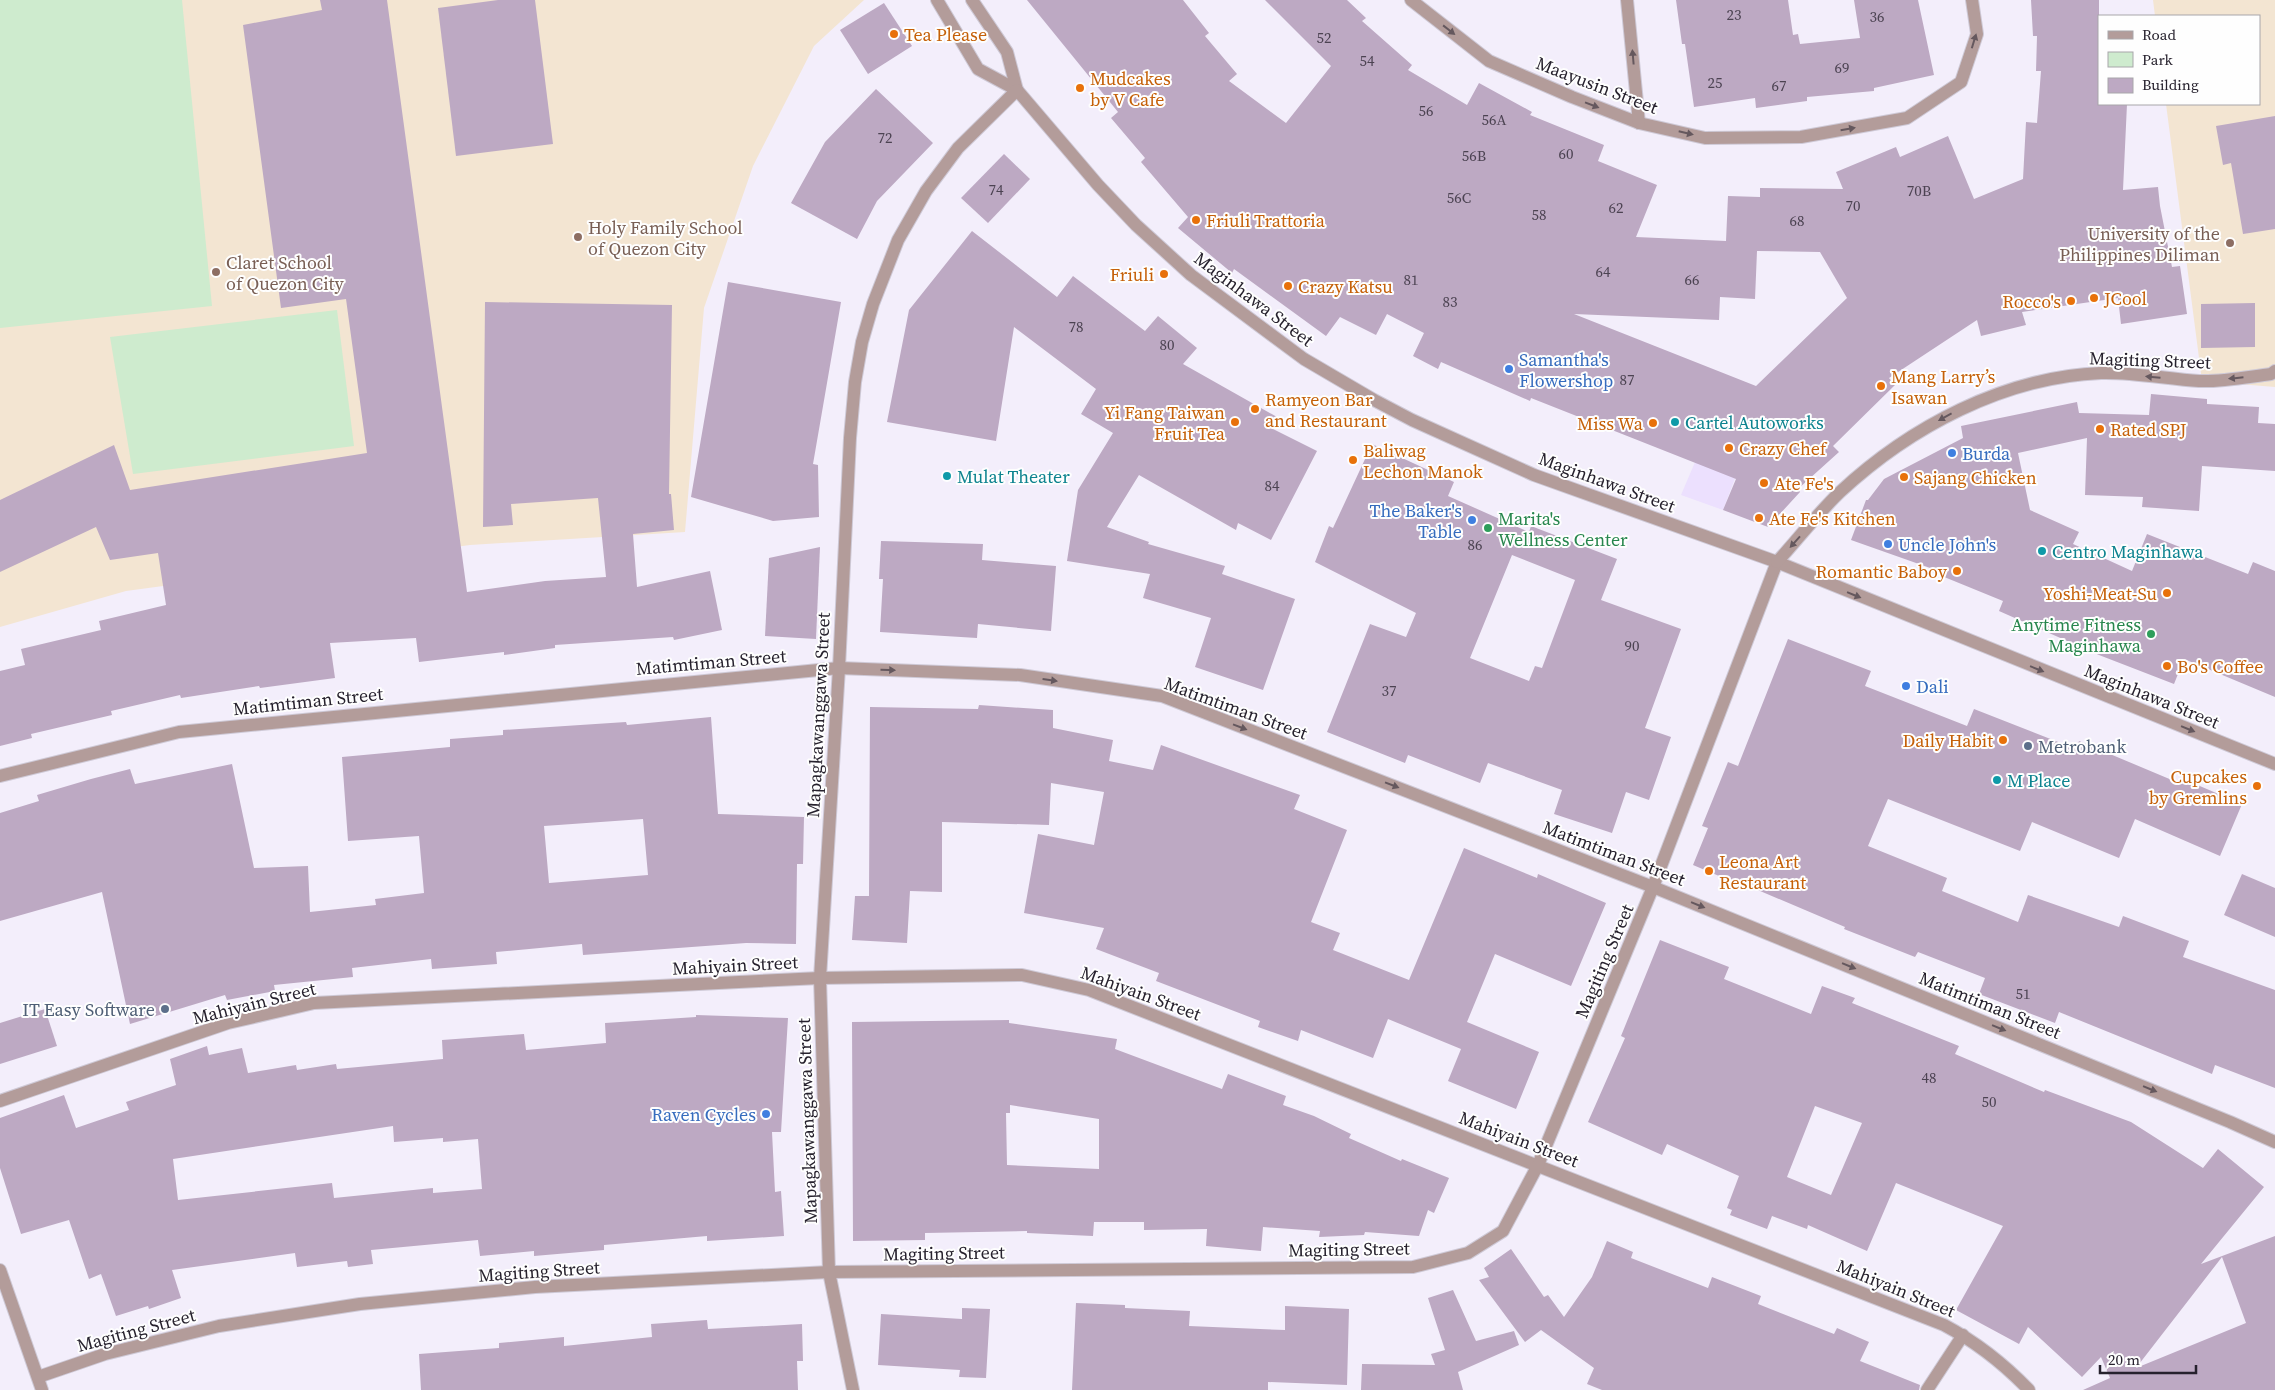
<svg xmlns="http://www.w3.org/2000/svg" width="2275" height="1390" font-family="'Source Serif 4',serif">
<style>
.built{fill:#ece0fe}
.education{fill:#f3e5d2}
.green{fill:#ceebce}
.building{fill:#bda9c3;fill-rule:evenodd}
.lines{fill:none;stroke-linecap:round;stroke-linejoin:round}
.minor-casing{stroke:#cec9d6;stroke-width:14}
.tertiary-casing{stroke:#cec9d6;stroke-width:14}
.minor{stroke:#b39c9a;stroke-width:12}
.tertiary{stroke:#b39c9a;stroke-width:12}
.oneway{fill:#65585e}
.food-dot{fill:#e8710a;stroke:#fefefe;stroke-width:2}
.education-dot{fill:#8d6e63;stroke:#fefefe;stroke-width:2}
.shop-dot{fill:#3f7fe0;stroke:#fefefe;stroke-width:2}
.culture-dot{fill:#0f9aa8;stroke:#fefefe;stroke-width:2}
.leisure-dot{fill:#2e9e5b;stroke:#fefefe;stroke-width:2}
.service-dot{fill:#5c6f8a;stroke:#fefefe;stroke-width:2}
.labels{text-anchor:middle;dominant-baseline:central;stroke-width:4;stroke-linejoin:round;paint-order:stroke}
.number-label{font-size:15px;fill:#4c4352}
.food-label{font-size:18px;fill:#c56008;stroke:#fefefe;text-anchor:start}
.street-label{font-size:18px;fill:#26212d;stroke:#fefefe}
.education-label{font-size:18px;fill:#785e54;stroke:#fefefe;text-anchor:start}
.shop-label{font-size:18px;fill:#366cbe;stroke:#fefefe;text-anchor:start}
.culture-label{font-size:18px;fill:#0d838f;stroke:#fefefe;text-anchor:start}
.leisure-label{font-size:18px;fill:#27864d;stroke:#fefefe;text-anchor:start}
.service-label{font-size:18px;fill:#4e5e75;stroke:#fefefe;text-anchor:start}
</style>
<rect width="100%" height="100%" fill="#f3eefb"/>
<!-- built -->
<polygon class="built" points="1719,406 1748,444 1723,510 1681,495"/>
<!-- education -->
<g class="education">
<polygon points="0,0 864,0 814,46 753,166 704,308 685,532 470,545 126,591 0,627"/>
<polygon points="2153,0 2275,0 2275,387 2202,381 2166,104 2259,104 2259,16 2155,16"/>
</g>
<!-- green -->
<g class="green">
<polygon points="0,0 182,0 212,306 0,328"/>
<polygon points="337,310 354,446 133,474 110,337"/>
</g>
<!-- building -->
<g class="building">
<polygon points="320,0 387,0 467,592 545,581 606,577 598,498 511,504 513,525 483,527 485,302 672,305 669,494 671,494 674,530 633,534 637,587 710,571 722,630 674,640 673,637 555,645 555,648 504,655 504,652 419,662 416,638 330,643 335,678 260,688 259,686 181,698 180,695 111,711 112,715 31,734 32,738 0,746 0,671 25,665 21,649 101,630 99,621 166,605 158,553 110,560 96,527 0,572 0,500 114,445 130,490 367,453 346,299 281,308 243,25 322,10"/>
<polygon points="498,0 535,0 553,144 456,156 438,8"/>
<path d="M1027 0H1183L1209 33 1205 36 1237 74 1229 81 1286 123 1331 66 1265 0H1347L1366 18 1362 21 1412 65 1408 70 1467 105 1479 83 1532 112 1530 115 1604 145 1598 161 1657 185 1636 237 1726 241 1728 196 1760 197V188L1843 189 1836 172 1896 147 1900 157 1948 136 1974 199 2023 179 2026 122 2037 123 2041 71H2036L2037 36H2033L2031 0H2099V104H2127L2123 190 2158 187 2160 206 2172 267 2180 266 2187 314 2121 324 2118 298 2022 312 2026 325 1981 336 1977 320 1889 378 1895 385 1833 446 1839 452 1798 489 1800 492 1768 527 1723 510 1736 479 1531 398 1530 401 1441 362 1438 369 1413 356 1424 333 1387 314 1376 335 1340 317 1326 336 1234 269 1232 273 1178 228 1188 217 1141 162 1145 158 1111 118 1118 112ZM1757 251 1820 252 1847 298 1756 386 1574 314 1719 320 1720 297 1755 299Z"/>
<polygon points="1676,0 1788,0 1793,35 1798,34 1800,44 1860,38 1854,0 1918,0 1934,75 1874,88 1874,91 1807,97 1807,101 1756,108 1755,98 1694,107 1685,44 1682,44"/>
<polygon points="884,3 912,46 868,74 840,30"/>
<polygon points="876,89 933,143 877,201 857,239 791,203 825,142"/>
<polygon points="2275,116 2275,229 2243,234 2231,163 2223,165 2216,126"/>
<polygon points="1004,154 1030,179 988,223 961,198"/>
<polygon points="972,231 1057,297 1073,276 1145,331 1158,316 1197,348 1183,364 1277,417 1271,428 1317,451 1271,540 1238,523 1236,530 1139,475 1107,527 1149,542 1148,544 1225,566 1222,574 1295,599 1263,690 1195,667 1211,618 1143,598 1150,574 1067,561 1078,490 1113,433 1081,414 1096,389 1014,327 996,441 887,422 909,310"/>
<polygon points="728,282 841,302 813,464 818,465 819,517 773,521 691,497"/>
<polygon points="2255,303 2255,347 2201,348 2201,304"/>
<polygon points="2151,394 2207,399 2207,404 2259,407 2258,423 2275,424 2275,471 2202,466 2199,511 2142,507 2143,497 2085,495 2087,438 2018,453 2030,510 2079,532 2073,544 2132,571 2147,534 2248,574 2253,562 2275,571 2275,697 2184,659 2174,684 2099,655 1999,611 2003,601 1932,572 1933,569 1851,540 1866,500 1868,500 1884,479 1963,438 1961,426 2077,402 2079,413 2149,415"/>
<path d="M1372 444 1454 482 1448 496 1529 532 1531 526 1617 559 1601 600 1681 629 1645 728 1671 737 1649 800 1626 792 1612 833 1554 814 1562 790 1488 763 1480 783 1408 755 1405 763 1327 732 1370 624 1406 637 1416 613 1315 562 1329 526 1333 528ZM1512 555 1575 580 1542 668 1535 666 1529 681 1470 658Z"/>
<polygon points="881,541 983,544 982,560 1056,566 1051,631 978,624 977,638 880,632 883,579 879,579"/>
<polygon points="820,547 816,639 765,636 769,558"/>
<polygon points="1788,639 1871,671 1865,686 1967,726 1974,709 2076,749 2079,741 2179,783 2181,778 2242,804 2220,856 2135,819 2119,858 2032,822 2020,851 1888,799 1868,846 1947,878 1942,891 2018,922 2028,895 2119,927 2123,916 2189,941 2183,957 2275,990 2275,1088 2215,1065 2212,1074 2059,1012 2055,1023 1979,994 1985,978 1918,952 1915,957 1844,929 1845,927 1739,882 1738,884 1693,865 1708,828 1702,826 1728,762 1738,766"/>
<polygon points="979,705 1053,710 1053,728 1113,740 1109,761 1153,770 1161,745 1300,795 1294,809 1347,830 1311,922 1340,933 1333,950 1409,980 1464,848 1537,878 1538,874 1606,903 1571,986 1495,954 1467,1022 1539,1052 1516,1109 1448,1081 1461,1049 1388,1019 1373,1058 1301,1030 1298,1041 1258,1027 1260,1021 1156,981 1159,973 1096,949 1104,928 1024,913 1038,834 1094,845 1104,792 1051,783 1049,825 942,822 942,892 910,891 907,943 852,940 855,896 869,896 870,707 978,709"/>
<path d="M711 717 718 814 804 817 803 864H797L796 944 746 943 583 955 582 944 496 952 497 964 432 969 431 959 352 968 353 977 274 985 275 991 227 1000 225 995 130 1024 102 892 0 921V813L39 801 37 795 91 779 130 769 135 784 232 764 254 868 308 866 310 912 376 905 375 899 424 893 419 836 348 841 342 757 450 747V739L503 735V730L626 722 627 725ZM643 819 648 875 549 883 544 826Z"/>
<polygon points="2242,874 2275,888 2275,937 2224,915"/>
<path d="M1660 940 1729 967 1724 979 1811 1014 1822 986 1855 998 1852 1003 1959 1046 1955 1054 2044 1092 2045 1090 2131 1122 2203 1168 2218 1149 2264 1187 2201 1264 2275 1236V1390H2083L2110 1378 2101 1357 2082 1377 2028 1327 2019 1344 1956 1310 2003 1226 1896 1183 1867 1251 1808 1225 1807 1229 1772 1216 1767 1229 1730 1215 1732 1210 1727 1208 1739 1176 1667 1144 1662 1155 1588 1122 1625 1038 1621 1036ZM1815 1106 1862 1123 1831 1195 1787 1177ZM2222 1257 2246 1323 2136 1368Z"/>
<polygon points="45,1009 57,1046 0,1064 0,1023"/>
<path d="M696 1015 788 1018 781 1132H772L775 1192 781 1191 784 1236 707 1241V1236L604 1245V1250L534 1256V1251L480 1256 478 1240 371 1250 373 1264 348 1267 347 1261 297 1267 295 1253 172 1270 181 1298 149 1309 148 1306 116 1316 101 1274 89 1279 69 1220 21 1234 0 1168V1118L64 1095 76 1128 129 1110 126 1102 176 1085 170 1059 207 1046 209 1055 242 1048 248 1073 296 1065 297 1070 336 1064 337 1069 443 1059 442 1040 524 1034 526 1050 606 1043 605 1023 696 1017ZM393 1126 394 1142 443 1138V1142L478 1139 482 1189 433 1193V1188L334 1198 332 1183 178 1200 173 1159Z"/>
<path d="M1009 1020V1023L1117 1039 1115 1049 1222 1089 1228 1074 1286 1096 1283 1105 1314 1116 1351 1134 1349 1138 1401 1161 1402 1159 1449 1178 1434 1213 1428 1210 1419 1236 1365 1232 1364 1235 1319 1237 1320 1231 1263 1227 1261 1251 1206 1246 1207 1229 1144 1230V1222H1094L1093 1236 1027 1233V1231L925 1233V1240L853 1241 852 1022ZM1010 1105 1099 1119V1169L1007 1165 1006 1113H1010Z"/>
<polygon points="1607,1241 1633,1252 1631,1258 1708,1288 1712,1277 1761,1296 1758,1304 1834,1334 1837,1328 1869,1342 1860,1361 1920,1385 1919,1390 1602,1390 1587,1384 1594,1368 1541,1330 1525,1342 1479,1280 1489,1277 1484,1268 1511,1249 1544,1297 1548,1295 1564,1317 1592,1277"/>
<polygon points="1453,1290 1476,1341 1514,1331 1519,1345 1458,1372 1463,1390 1361,1390 1362,1364 1435,1365 1431,1354 1445,1350 1428,1298"/>
<polygon points="1076,1303 1125,1305 1125,1308 1190,1311 1189,1326 1285,1330 1285,1306 1349,1309 1347,1385 1268,1382 1268,1390 1072,1390"/>
<polygon points="962,1308 990,1309 986,1378 959,1377 960,1370 878,1365 881,1314 962,1319"/>
<polygon points="707,1320 708,1329 802,1324 803,1361 797,1361 798,1390 421,1390 419,1354 499,1348 499,1343 564,1337 564,1346 652,1337 651,1324"/>
</g>
<g class="lines">
<!-- minor casing -->
<g class="minor-casing">
<g id="minor">
<polyline points="1411,0 1489,61 1572,97 1639,123 1705,138 1801,137 1907,118 1961,82 1977,34 1972,0"/>
<polyline points="1627,0 1639,123"/>
<polyline points="0,776 179,732 839,668 1020,675 1162,696 1653,887 2230,1122 2275,1142"/>
<path d="M0 1101 228 1023 314 1003 820 978 1022 975 1089 990 1944 1325C1976 1342 2004 1364 2029 1390"/>
<polyline points="0,1270 42,1390"/>
<polyline points="38,1377 105,1354 219,1326 360,1304 535,1287 829,1272 1413,1267 1468,1253 1503,1231 1538,1165 1653,887 1777,562"/>
<polyline points="1927,1390 1963,1335"/>
</g>
</g>
<!-- tertiary casing -->
<g class="tertiary-casing">
<g id="tertiary">
<polyline points="937,0 978,69 1017,90 1098,185 1136,225 1191,275 1304,359 1374,400 1412,420 1534,475 1777,562 2275,764"/>
<polyline points="972,0 1007,52 1017,90"/>
<path d="M1777 562C1798 539 1818 513 1840 492 1910 427 2004 377 2101 373 2133 372 2167 379 2199 381 2222 382 2247 377 2271 374L2275 371"/>
<polyline points="853,1390 829,1272 820,978 839,668 850,438 855,382 862,342 873,304 898,240 926,191 958,148 1017,90"/>
</g>
</g>
<!-- minor -->
<use href="#minor" class="minor"/>
<!-- tertiary -->
<use href="#tertiary" class="tertiary"/>
</g>
<!-- one-way arrows -->
<defs><path id="oneway-solid" d="M-6-.8H1V-3.2L6.5 0L1 3.2V.8H-6Z" transform="scale(1.25)"/></defs>
<g class="oneway">
<use href="#oneway-solid" transform="translate(1449 30) rotate(38)"/>
<use href="#oneway-solid" transform="translate(1974 41) rotate(-73)"/>
<use href="#oneway-solid" transform="translate(1633 57) rotate(-95)"/>
<use href="#oneway-solid" transform="translate(1592 105) rotate(21)"/>
<use href="#oneway-solid" transform="translate(1848 129) rotate(-10)"/>
<use href="#oneway-solid" transform="translate(1686 133) rotate(13)"/>
<use href="#oneway-solid" transform="translate(2153 377) rotate(-175)"/>
<use href="#oneway-solid" transform="translate(2236 378) rotate(174)"/>
<use href="#oneway-solid" transform="translate(1945 417) rotate(151)"/>
<use href="#oneway-solid" transform="translate(1795 542) rotate(132)"/>
<use href="#oneway-solid" transform="translate(1854 595) rotate(22)"/>
<use href="#oneway-solid" transform="translate(2037 669) rotate(22)"/>
<use href="#oneway-solid" transform="translate(888 670) rotate(2)"/>
<use href="#oneway-solid" transform="translate(1050 680) rotate(8)"/>
<use href="#oneway-solid" transform="translate(1240 727) rotate(21)"/>
<use href="#oneway-solid" transform="translate(2188 729) rotate(22)"/>
<use href="#oneway-solid" transform="translate(1392 785) rotate(21)"/>
<use href="#oneway-solid" transform="translate(1698 905) rotate(22)"/>
<use href="#oneway-solid" transform="translate(1849 966) rotate(22)"/>
<use href="#oneway-solid" transform="translate(1999 1028) rotate(22)"/>
<use href="#oneway-solid" transform="translate(2150 1089) rotate(22)"/>
</g>
<!-- markers -->
<g class="food-dot">
<circle cx="894" cy="34" r="5"/>
<circle cx="1080" cy="88" r="5"/>
<circle cx="1196" cy="220" r="5"/>
<circle cx="1164" cy="274" r="5"/>
<circle cx="1288" cy="286" r="5"/>
<circle cx="2094" cy="298" r="5"/>
<circle cx="2071" cy="301" r="5"/>
<circle cx="1881" cy="386" r="5"/>
<circle cx="1255" cy="409" r="5"/>
<circle cx="1235" cy="422" r="5"/>
<circle cx="1653" cy="423" r="5"/>
<circle cx="2100" cy="429" r="5"/>
<circle cx="1729" cy="448" r="5"/>
<circle cx="1353" cy="460" r="5"/>
<circle cx="1904" cy="477" r="5"/>
<circle cx="1764" cy="483" r="5"/>
<circle cx="1759" cy="518" r="5"/>
<circle cx="1957" cy="571" r="5"/>
<circle cx="2167" cy="593" r="5"/>
<circle cx="2167" cy="666" r="5"/>
<circle cx="2003" cy="740" r="5"/>
<circle cx="2257" cy="786" r="5"/>
<circle cx="1709" cy="871" r="5"/>
</g>
<g class="education-dot">
<circle cx="578" cy="237" r="5"/>
<circle cx="2230" cy="243" r="5"/>
<circle cx="216" cy="272" r="5"/>
</g>
<g class="shop-dot">
<circle cx="1509" cy="369" r="5"/>
<circle cx="1952" cy="453" r="5"/>
<circle cx="1472" cy="520" r="5"/>
<circle cx="1888" cy="544" r="5"/>
<circle cx="1906" cy="686" r="5"/>
<circle cx="766" cy="1114" r="5"/>
</g>
<g class="culture-dot">
<circle cx="1675" cy="422" r="5"/>
<circle cx="947" cy="476" r="5"/>
<circle cx="2042" cy="551" r="5"/>
<circle cx="1997" cy="780" r="5"/>
</g>
<g class="leisure-dot">
<circle cx="1488" cy="528" r="5"/>
<circle cx="2151" cy="634" r="5"/>
</g>
<g class="service-dot">
<circle cx="2028" cy="746" r="5"/>
<circle cx="165" cy="1009" r="5"/>
</g>
<g class="labels">
<!-- number labels -->
<g class="number-label">
<text x="1734" y="14">23</text>
<text x="1877" y="16">36</text>
<text x="1324" y="37">52</text>
<text x="1367" y="60">54</text>
<text x="1842" y="67">69</text>
<text x="1715" y="82">25</text>
<text x="1779" y="85">67</text>
<text x="1426" y="110">56</text>
<text x="1494" y="119">56A</text>
<text x="885" y="137">72</text>
<text x="1566" y="153">60</text>
<text x="1474" y="155">56B</text>
<text x="996" y="189">74</text>
<text x="1919" y="190">70B</text>
<text x="1459" y="197">56C</text>
<text x="1853" y="205">70</text>
<text x="1616" y="207">62</text>
<text x="1539" y="214">58</text>
<text x="1797" y="220">68</text>
<text x="1603" y="271">64</text>
<text x="1411" y="279">81</text>
<text x="1692" y="279">66</text>
<text x="1450" y="301">83</text>
<text x="1076" y="326">78</text>
<text x="1167" y="344">80</text>
<text x="1627" y="379">87</text>
<text x="1272" y="485">84</text>
<text x="1475" y="544">86</text>
<text x="1632" y="645">90</text>
<text x="1389" y="690">37</text>
<text x="2023" y="993">51</text>
<text x="1929" y="1077">48</text>
<text x="1989" y="1101">50</text>
</g>
<!-- food labels -->
<g class="food-label">
<text x="904" y="34">Tea Please</text>
<text x="1090" y="78">Mudcakes<tspan x="1090" dy="21">by V Cafe</tspan></text>
<text x="1206" y="220">Friuli Trattoria</text>
<text x="1154" y="274" text-anchor="end">Friuli</text>
<text x="1298" y="286">Crazy Katsu</text>
<text x="2104" y="298">JCool</text>
<text x="2061" y="301" text-anchor="end">Rocco's</text>
<text x="1891" y="376">Mang Larry’s<tspan x="1891" dy="21">Isawan</tspan></text>
<text x="1265" y="399">Ramyeon Bar<tspan x="1265" dy="21">and Restaurant</tspan></text>
<text x="1225" y="412" text-anchor="end">Yi Fang Taiwan<tspan x="1225" dy="21">Fruit Tea</tspan></text>
<text x="1643" y="423" text-anchor="end">Miss Wa</text>
<text x="2110" y="429">Rated SPJ</text>
<text x="1739" y="448">Crazy Chef</text>
<text x="1363" y="450">Baliwag<tspan x="1363" dy="21">Lechon Manok</tspan></text>
<text x="1914" y="477">Sajang Chicken</text>
<text x="1774" y="483">Ate Fe's</text>
<text x="1769" y="518">Ate Fe's Kitchen</text>
<text x="1947" y="571" text-anchor="end">Romantic Baboy</text>
<text x="2157" y="593" text-anchor="end">Yoshi-Meat-Su</text>
<text x="2177" y="666">Bo's Coffee</text>
<text x="1993" y="740" text-anchor="end">Daily Habit</text>
<text x="2247" y="776" text-anchor="end">Cupcakes<tspan x="2247" dy="21">by Gremlins</tspan></text>
<text x="1719" y="861">Leona Art<tspan x="1719" dy="21">Restaurant</tspan></text>
</g>
<!-- street labels -->
<g class="street-label">
<text transform="translate(1597 85) rotate(21)">Maayusin Street</text>
<text transform="translate(1254 299) rotate(37)">Maginhawa Street</text>
<text transform="translate(2150 360) rotate(2)">Magiting Street</text>
<text transform="translate(1607 482) rotate(20)">Maginhawa Street</text>
<text transform="translate(711 662) rotate(-5)">Matimtiman Street</text>
<text transform="translate(2152 696) rotate(22)">Maginhawa Street</text>
<text transform="translate(308 701) rotate(-6)">Matimtiman Street</text>
<text transform="translate(1236 708) rotate(20)">Matimtiman Street</text>
<text transform="translate(818 715) rotate(-87)">Mapagkawanggawa Street</text>
<text transform="translate(1614 853) rotate(21)">Matimtiman Street</text>
<text transform="translate(1604 961) rotate(-67)">Magiting Street</text>
<text transform="translate(735 965) rotate(-3)">Mahiyain Street</text>
<text transform="translate(1141 993) rotate(20)">Mahiyain Street</text>
<text transform="translate(254 1003) rotate(-14)">Mahiyain Street</text>
<text transform="translate(1990 1005) rotate(22)">Matimtiman Street</text>
<text transform="translate(807 1121) rotate(-92)">Mapagkawanggawa Street</text>
<text transform="translate(1519 1139) rotate(21)">Mahiyain Street</text>
<text transform="translate(1349 1249) rotate(-1)">Magiting Street</text>
<text transform="translate(944 1253) rotate(-1)">Magiting Street</text>
<text transform="translate(539 1271) rotate(-4)">Magiting Street</text>
<text transform="translate(1896 1288) rotate(22)">Mahiyain Street</text>
<text transform="translate(136 1330) rotate(-15)">Magiting Street</text>
</g>
<!-- education labels -->
<g class="education-label">
<text x="588" y="227">Holy Family School<tspan x="588" dy="21">of Quezon City</tspan></text>
<text x="2220" y="233" text-anchor="end">University of the<tspan x="2220" dy="21">Philippines Diliman</tspan></text>
<text x="226" y="262">Claret School<tspan x="226" dy="21">of Quezon City</tspan></text>
</g>
<!-- shop labels -->
<g class="shop-label">
<text x="1519" y="359">Samantha's<tspan x="1519" dy="21">Flowershop</tspan></text>
<text x="1962" y="453">Burda</text>
<text x="1462" y="510" text-anchor="end">The Baker's<tspan x="1462" dy="21">Table</tspan></text>
<text x="1898" y="544">Uncle John's</text>
<text x="1916" y="686">Dali</text>
<text x="756" y="1114" text-anchor="end">Raven Cycles</text>
</g>
<!-- culture labels -->
<g class="culture-label">
<text x="1685" y="422">Cartel Autoworks</text>
<text x="957" y="476">Mulat Theater</text>
<text x="2052" y="551">Centro Maginhawa</text>
<text x="2007" y="780">M Place</text>
</g>
<!-- leisure labels -->
<g class="leisure-label">
<text x="1498" y="518">Marita's<tspan x="1498" dy="21">Wellness Center</tspan></text>
<text x="2141" y="624" text-anchor="end">Anytime Fitness<tspan x="2141" dy="21">Maginhawa</tspan></text>
</g>
<!-- service labels -->
<g class="service-label">
<text x="2038" y="746">Metrobank</text>
<text x="155" y="1009" text-anchor="end">IT Easy Software</text>
</g>
</g>
<!-- legend -->
<rect x="2098" y="15" width="162" height="90" fill="#fefefe" stroke="#a8a6aa"/>
<rect x="2108" y="31" width="25" height="8" fill="#b39c9a" stroke="#a8a6aa"/>
<text x="2142" y="40" font-size="15" fill="#26212d">Road</text>
<rect x="2108" y="52" width="25" height="15" fill="#ceebce" stroke="#a8a6aa"/>
<text x="2142" y="65" font-size="15" fill="#26212d">Park</text>
<rect x="2108" y="78" width="25" height="15" fill="#bda9c3" stroke="#a8a6aa"/>
<text x="2142" y="90" font-size="15" fill="#26212d">Building</text>
<!-- scale -->
<path d="M2100 1365v8h96v-8" fill="none" stroke="#26212d" stroke-width="2.5"/>
<text x="2108" y="1365" font-size="15" fill="#26212d" stroke="#fefefe" stroke-width="4" paint-order="stroke">20 m</text>
</svg>
